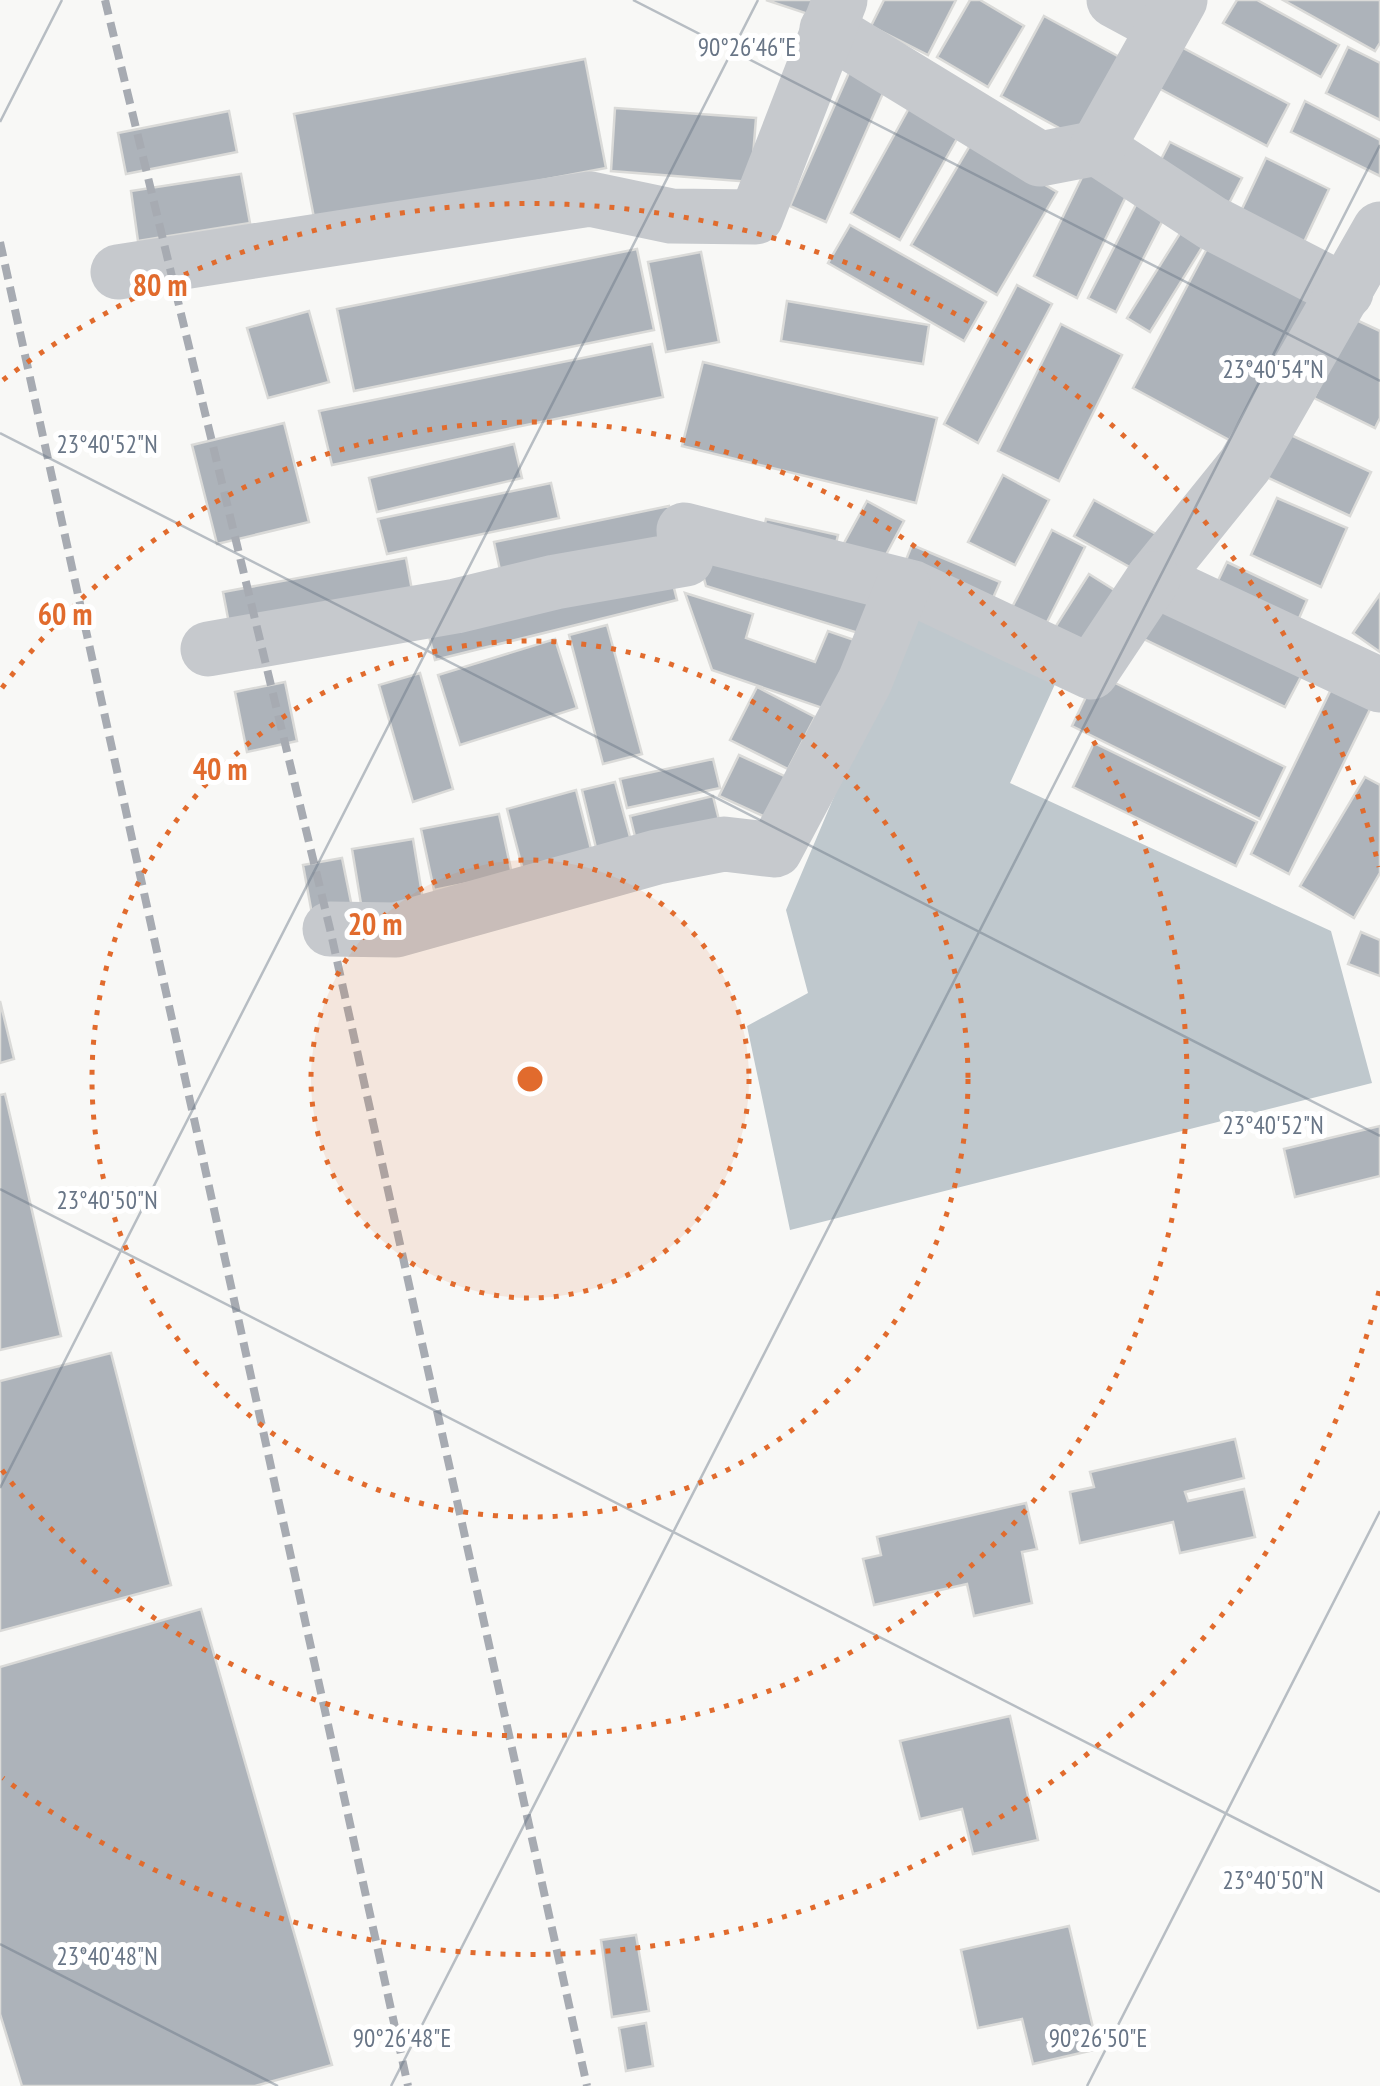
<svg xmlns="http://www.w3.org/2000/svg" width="1380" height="2086" font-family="'PT Sans Narrow',sans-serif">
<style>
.water{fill:#bfc8cd}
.building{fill:#adb3ba;stroke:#dadad8;stroke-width:2.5}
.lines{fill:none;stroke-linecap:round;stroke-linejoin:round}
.minor{stroke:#c6c9cd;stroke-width:55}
.rail{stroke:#a7abb2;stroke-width:8;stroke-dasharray:15 8;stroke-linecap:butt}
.ticks{fill:none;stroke:#687586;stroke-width:2.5;stroke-opacity:0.45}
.ring{fill:none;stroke:#e16b2d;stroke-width:5;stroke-dasharray:5 10}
.ticks-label{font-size:25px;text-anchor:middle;fill:#687586;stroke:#fff;stroke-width:10;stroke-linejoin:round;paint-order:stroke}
.centre{fill:#e16b2d;stroke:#fff;stroke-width:5}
.ring-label{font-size:30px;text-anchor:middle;font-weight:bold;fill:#e16b2d;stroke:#fff;stroke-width:10;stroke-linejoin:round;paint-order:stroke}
</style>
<rect width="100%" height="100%" fill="#f8f8f6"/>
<!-- water -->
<polygon class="water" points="917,601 1061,671 1010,783 1331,931 1372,1083 790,1230 747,1026 808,993 786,910"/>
<!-- building -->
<g class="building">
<polygon points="766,0 813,0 808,14"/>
<polygon points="884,0 956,0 928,55 871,26"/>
<polygon points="970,0 980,0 1024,26 988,87 937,57"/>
<polygon points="1237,0 1257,0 1339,45 1321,77 1223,23"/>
<polygon points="1283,0 1380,0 1380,43 1375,51"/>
<polygon points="1044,16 1123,59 1079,139 1001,96"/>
<polygon points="1168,40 1289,104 1267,146 1147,82"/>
<polygon points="1348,47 1380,63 1380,120 1326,93"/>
<polygon points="585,59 606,168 315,223 294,114"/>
<polygon points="852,66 888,82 826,222 790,206"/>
<polygon points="913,101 963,128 900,240 851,213"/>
<polygon points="1305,101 1380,140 1380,176 1291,132"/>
<polygon points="615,108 756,118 751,182 611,171"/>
<polygon points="229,111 237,152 126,174 118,133"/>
<polygon points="972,142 1057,192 997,295 911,245"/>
<polygon points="1170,142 1242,178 1224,213 1153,175"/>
<polygon points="1266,158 1329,189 1296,259 1233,228"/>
<polygon points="1086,169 1129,190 1077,298 1034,276"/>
<polygon points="241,174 250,223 138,241 131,191"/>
<polygon points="1142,193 1169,208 1116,312 1088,298"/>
<polygon points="1189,219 1211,233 1150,332 1127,318"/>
<polygon points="850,225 986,302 964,341 828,263"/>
<polygon points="1211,241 1324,302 1246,449 1133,388"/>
<polygon points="637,249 654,330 354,391 337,309"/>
<polygon points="701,252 719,342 666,352 648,262"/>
<polygon points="1017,285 1052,304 978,443 944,424"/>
<polygon points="787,301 929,325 923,364 781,341"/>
<polygon points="309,311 329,382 268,398 247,328"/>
<polygon points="1352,318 1380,331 1380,418 1375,428 1314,398"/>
<polygon points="1061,324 1122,355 1059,481 998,451"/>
<polygon points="652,344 663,397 332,465 319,411"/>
<polygon points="703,362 937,418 916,503 682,446"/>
<polygon points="284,423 309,522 217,544 192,445"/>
<polygon points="1280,430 1371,472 1350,516 1260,474"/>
<polygon points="514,444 522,478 377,512 369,478"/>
<polygon points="1003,475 1049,500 1015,565 968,542"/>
<polygon points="551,483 559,518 387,554 378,519"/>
<polygon points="1277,498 1347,528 1321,587 1251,555"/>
<polygon points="1094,500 1156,534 1135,570 1074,536"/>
<polygon points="867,501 904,521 881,564 843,545"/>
<polygon points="669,506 677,549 503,584 494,542"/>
<polygon points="766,519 838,535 832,560 761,542"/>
<polygon points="1052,530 1085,547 1039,638 1005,621"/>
<polygon points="693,538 887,589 868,636 706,586"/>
<polygon points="912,545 1000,582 986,614 900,575"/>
<polygon points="406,558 414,601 231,634 223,592"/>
<polygon points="1227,562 1307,600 1296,625 1215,587"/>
<polygon points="669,568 677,600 435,660 427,628"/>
<polygon points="1089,574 1116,591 1075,653 1049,637"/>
<polygon points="685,593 753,614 746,638 815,662 828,631 863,643 831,711 712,670"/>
<polygon points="1151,594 1305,669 1285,707 1133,634"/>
<polygon points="1380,594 1380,652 1353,633"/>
<polygon points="607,625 642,754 603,764 569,635"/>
<polygon points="555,639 577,708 460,745 438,675"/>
<polygon points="420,673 453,789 413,802 379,685"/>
<polygon points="1097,674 1285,767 1260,819 1072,726"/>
<polygon points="1337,677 1376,697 1289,874 1251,854"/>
<polygon points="285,682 297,741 247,752 235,692"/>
<polygon points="757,687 815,717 788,769 730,740"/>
<polygon points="1094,743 1257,822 1236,866 1073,787"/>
<polygon points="739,755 791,779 772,820 719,796"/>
<polygon points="713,759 720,788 627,808 620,779"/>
<polygon points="1365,777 1380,785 1380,873 1354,918 1300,886"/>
<polygon points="615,782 633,848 598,856 582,790"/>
<polygon points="576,790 593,857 524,874 507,809"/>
<polygon points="713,796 722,832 639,853 630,816"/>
<polygon points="499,814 512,874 434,890 421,829"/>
<polygon points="413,839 424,906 363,916 352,849"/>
<polygon points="342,858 354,917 314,925 303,865"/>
<polygon points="1361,932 1380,940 1380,976 1348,964"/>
<polygon points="0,1001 14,1059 0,1063"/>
<polygon points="5,1094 61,1336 0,1350 0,1095"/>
<polygon points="1380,1126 1380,1176 1295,1197 1284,1149"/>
<polygon points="111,1353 171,1585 0,1631 0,1381"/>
<polygon points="1235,1439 1244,1478 1185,1492 1188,1501 1244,1489 1255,1537 1180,1553 1173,1522 1080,1543 1070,1492 1094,1487 1090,1472"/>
<polygon points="1026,1503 1037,1549 1022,1552 1032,1603 974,1616 967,1584 874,1605 863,1559 881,1555 877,1537"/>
<polygon points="201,1609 332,2065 255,2086 22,2086 0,2014 0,1667"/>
<polygon points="1010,1716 1038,1840 973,1854 962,1809 920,1819 900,1741"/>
<polygon points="1069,1926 1098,2049 1033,2064 1022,2019 978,2028 961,1950"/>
<polygon points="636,1935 649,2011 612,2017 601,1940"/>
<polygon points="646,2023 653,2066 626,2071 619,2028"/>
</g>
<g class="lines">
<!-- minor -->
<g class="minor">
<polyline points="1114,0 1164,27"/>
<polyline points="827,29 1040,159 1097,148 1212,223 1346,292"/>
<polyline points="1097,148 1180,0"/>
<polyline points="1380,229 1245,465 1153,579 1380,685"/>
<polyline points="118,272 590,199 671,216 756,217 840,0"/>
<polyline points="208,649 456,606 555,582 686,559 684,530 913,588 1091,672 1153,579"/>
<polyline points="330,929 396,930 657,857 724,844 775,850 865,681 903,586"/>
</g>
<!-- rail -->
<g class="rail">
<polyline points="105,0 330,929 587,2086"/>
<polyline points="0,242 408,2086"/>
</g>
</g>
<!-- ticks -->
<path class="ticks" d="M633 0 1380 381M0 122 62 0M0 433 1380 1136M0 1189 1380 1892M0 1488 758 0M0 1944 278 2086M391 2086 1380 145M1087 2086 1380 1511"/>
<!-- distance rings -->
<circle cx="530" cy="1079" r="219" fill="#e16b2d" fill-opacity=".12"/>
<g class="ring">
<circle cx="530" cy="1079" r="219"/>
<circle cx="530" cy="1079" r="438"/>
<path d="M2 688A657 657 0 1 1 2 1470"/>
<path d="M1379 1291A875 875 0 0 1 3 1778M3 380A875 875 0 0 1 1379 867"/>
</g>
<g class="ticks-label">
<text x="747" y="56">90°26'46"E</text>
<text x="1273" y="378">23°40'54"N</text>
<text x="107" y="453">23°40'52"N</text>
<text x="1273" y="1134">23°40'52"N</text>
<text x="107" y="1209">23°40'50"N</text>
<text x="1273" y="1889">23°40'50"N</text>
<text x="107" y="1965">23°40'48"N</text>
<text x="402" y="2047">90°26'48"E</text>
<text x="1098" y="2047">90°26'50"E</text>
</g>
<circle cx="530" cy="1079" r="15" class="centre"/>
<g class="ring-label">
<text x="160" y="296">80 m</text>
<text x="65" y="625">60 m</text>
<text x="220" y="780">40 m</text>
<text x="375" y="935">20 m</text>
</g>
</svg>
